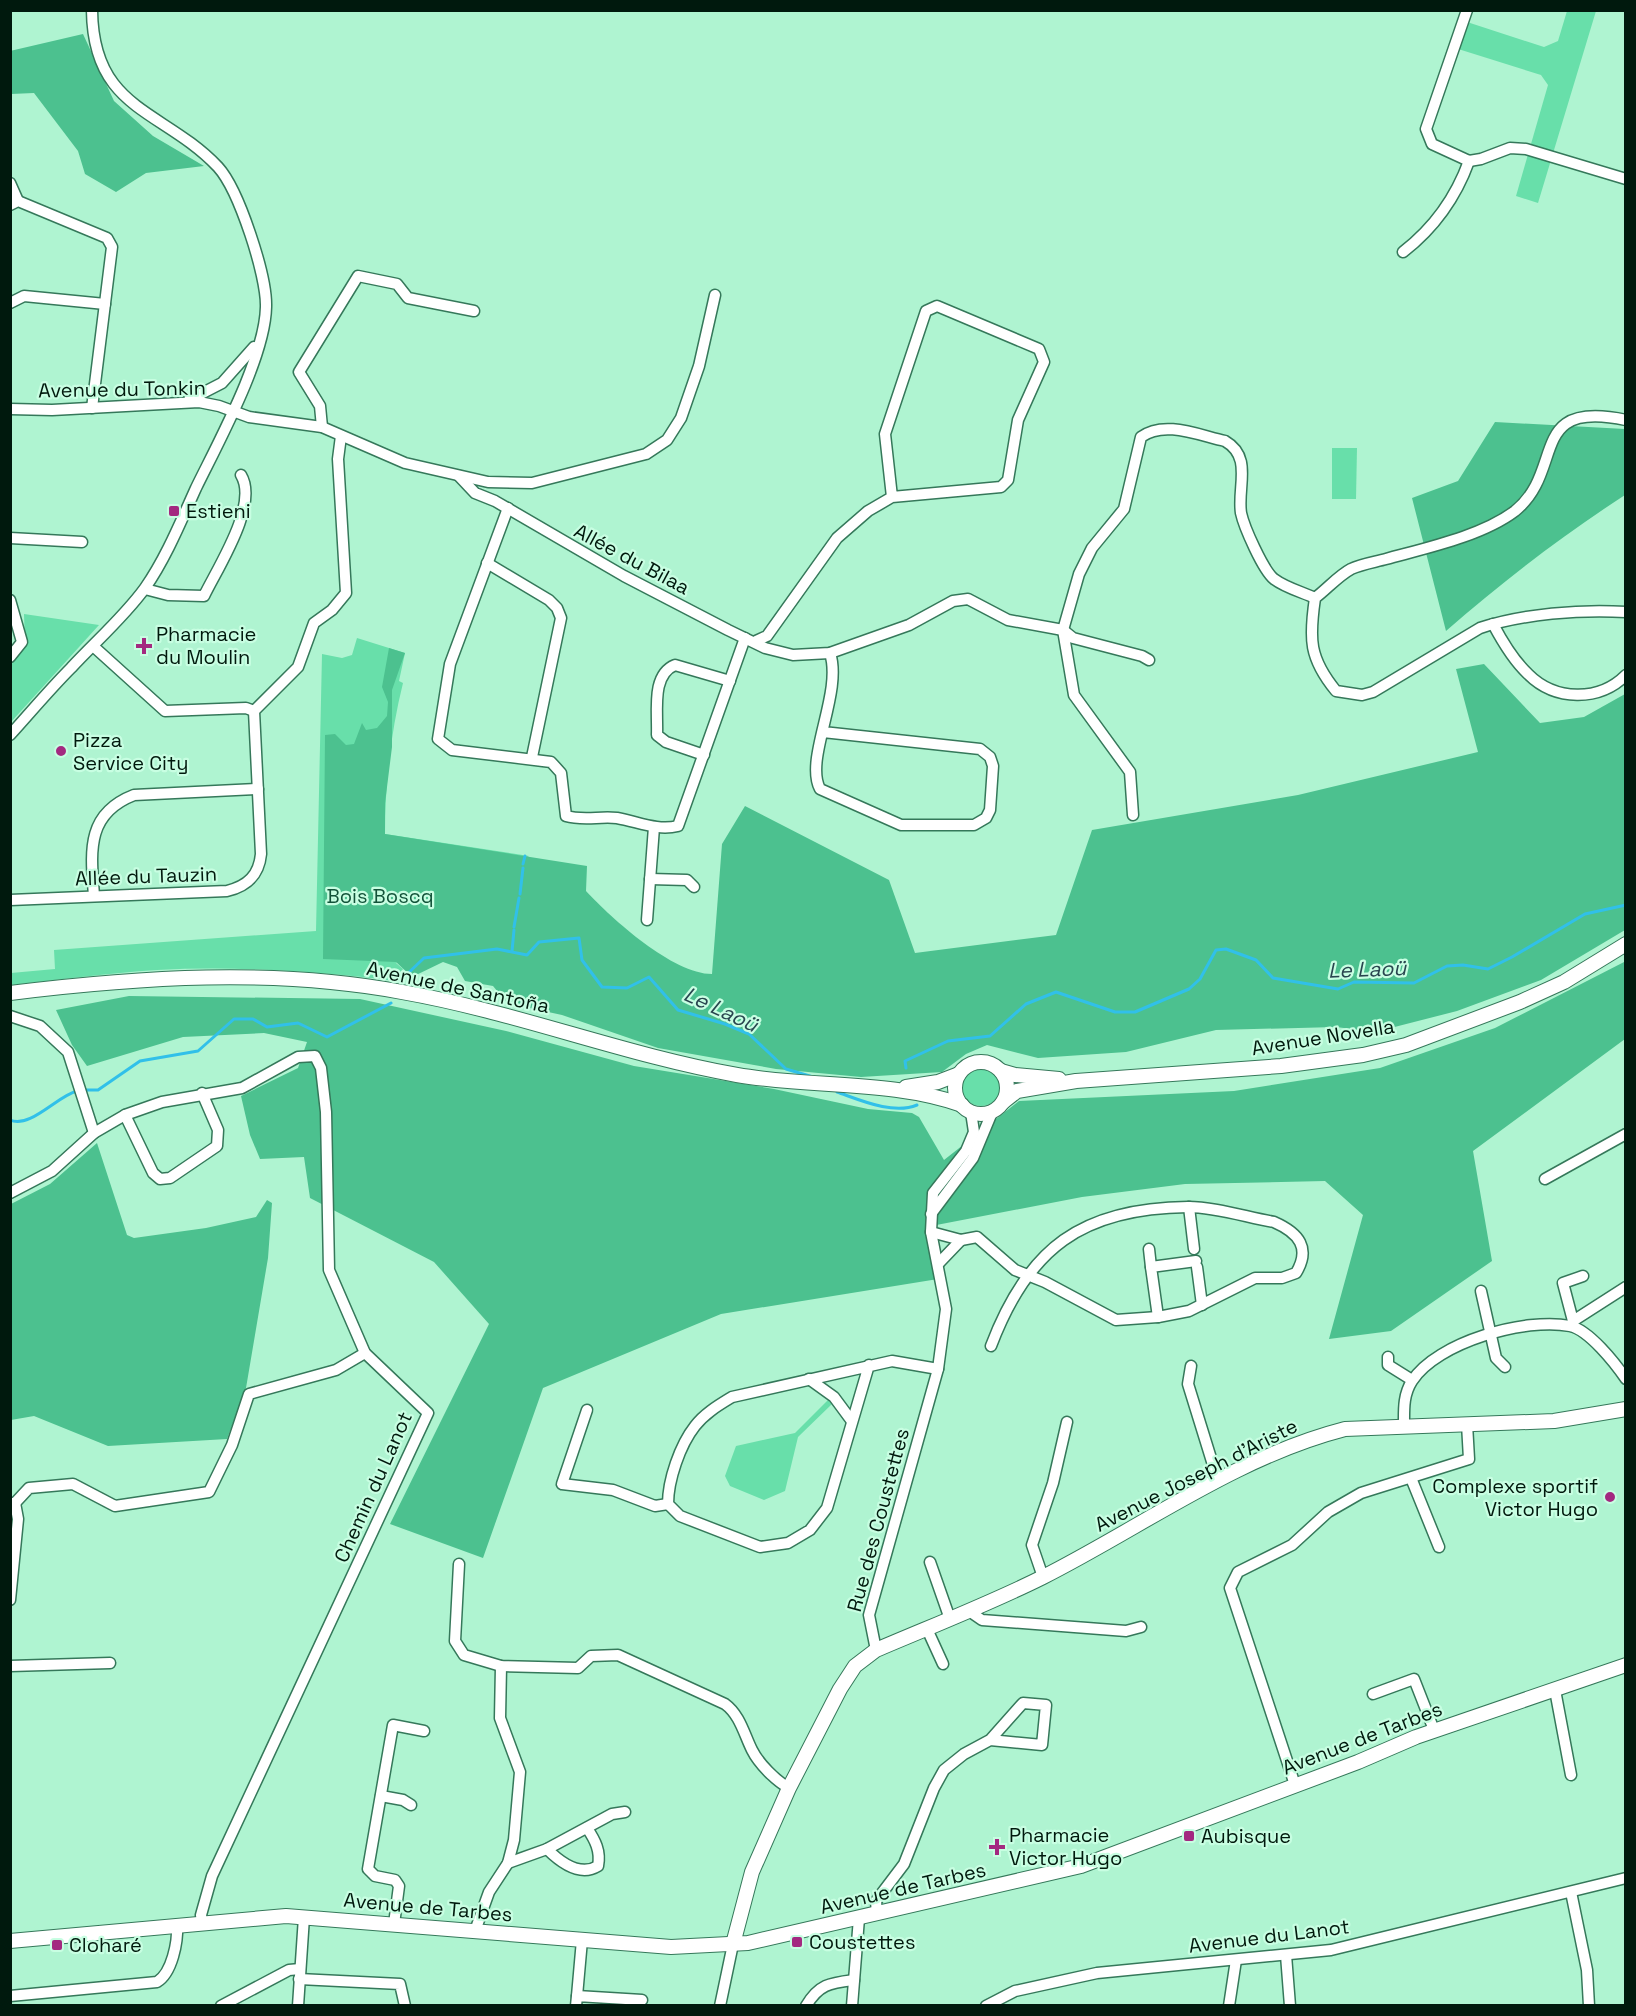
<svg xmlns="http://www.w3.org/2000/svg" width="1636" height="2016" font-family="'Space Grotesk',sans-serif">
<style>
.green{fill:#68dfaa}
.forest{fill:#4cc18f}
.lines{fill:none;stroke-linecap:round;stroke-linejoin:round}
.stream{stroke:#31c0e9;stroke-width:3}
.street-casing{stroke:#35785a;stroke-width:13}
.secondary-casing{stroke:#35785a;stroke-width:16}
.street{stroke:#fff;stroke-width:10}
.secondary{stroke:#fff;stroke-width:14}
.poi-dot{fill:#a32980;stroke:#c8fee2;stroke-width:2}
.labels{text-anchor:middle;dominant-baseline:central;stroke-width:4.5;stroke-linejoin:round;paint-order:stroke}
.street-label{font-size:20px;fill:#00190d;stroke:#c8fee2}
.poi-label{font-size:20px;fill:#00190d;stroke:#c8fee2;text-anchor:start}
.park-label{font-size:20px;fill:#125239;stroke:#c8fee2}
.water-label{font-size:21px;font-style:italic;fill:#29454f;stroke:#c8fee2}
</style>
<rect width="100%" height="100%" fill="#aff4d1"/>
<!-- green -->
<g class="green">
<polygon points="1567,11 1596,11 1538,203 1516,196 1548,85 1541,75 1455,48 1464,21 1544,47 1558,41"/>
<polygon points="1332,448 1357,448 1356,499 1332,499"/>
<polygon points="24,614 99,625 11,722 11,665 25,645"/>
<path d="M357 638 405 653 399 681 403 683C391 731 385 783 385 834L529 856 396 963 403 969 395 981C317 971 236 966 157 970 108 973 59 980 11 985V973L55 969 54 950 316 931 322 654 342 658 352 655Z"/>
<circle cx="981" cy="1087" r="19"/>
<polygon points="828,1400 832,1404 798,1437 785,1491 764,1500 730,1486 725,1476 736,1446 795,1433"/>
</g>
<!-- forest -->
<g class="forest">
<polygon points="83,34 114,101 153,136 204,166 146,173 116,192 85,174 78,151 34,93 11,94 10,51"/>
<path d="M1495 422 1625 429V495C1562 536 1503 581 1446 631L1412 498 1458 481Z"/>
<path d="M389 648 405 653 392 690V747L385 803V834L587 866 586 891C612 919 673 974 712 974L722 844 745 806 889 880 915 953 1056 935 1092 830 1298 795 1478 752 1456 669 1484 664 1540 723 1584 717 1625 694V930L1541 980 1457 1011 1375 1032 1336 1027 1216 1030 1126 1052 1038 1058 987 1045 966 1054 942 1072 861 1077 776 1069 658 1048 562 1015 507 1003 493 986 465 981 457 967 443 962 412 977 396 962 323 959 325 735 335 734 346 745 354 744 362 723 366 730 377 728 387 716 388 702 382 687Z"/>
<polygon points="1626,961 1625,1039 1473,1151 1492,1261 1391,1331 1329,1339 1363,1215 1325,1181 1185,1184 1082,1197 926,1227 938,1279 721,1314 543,1388 483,1558 390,1524 489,1324 434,1262 310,1198 304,1157 260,1159 250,1135 241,1096 298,1068 307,1042 264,1033 183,1037 87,1066 72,1045 56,1010 129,996 360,999 506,1031 634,1066 774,1089 868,1109 912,1113 919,1117 944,1160 1019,1101 1234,1091 1380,1068 1495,1028"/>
<polygon points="97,1143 127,1235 134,1238 206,1228 256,1217 267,1200 272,1203 268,1258 246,1388 227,1439 108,1446 34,1416 11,1420 11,1204 50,1184"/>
</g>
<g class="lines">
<!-- stream -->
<g class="stream">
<polyline points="523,864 525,856"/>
<polyline points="520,894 523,868"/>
<polyline points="514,927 519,898"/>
<polyline points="512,951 514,930"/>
<polyline points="404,977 424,958 497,949 527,955 539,942 579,938 582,960 602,987 627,988 649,977 678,1010 725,1024 749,1034 786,1069 813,1077"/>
<polyline points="906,1068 905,1061 948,1041 990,1036 1026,1004 1056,992 1115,1012 1135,1012 1189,989 1200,979 1216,950 1226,949 1256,960 1273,978 1338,989 1354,982 1414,983 1447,966 1463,965 1488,969 1512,957 1585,914 1626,905"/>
<polyline points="84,1090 98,1090 140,1061 198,1051 234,1019 253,1019 267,1027 298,1023 327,1037 391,1003"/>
<path d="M837 1092C860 1100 893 1115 917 1105"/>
<path d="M10 1120C30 1129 57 1096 77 1091"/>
</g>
<!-- street casing -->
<g class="street-casing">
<g id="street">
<polyline points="1467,10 1426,129 1432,144 1469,161 1481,159 1510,148 1526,149 1626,179"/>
<polyline points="10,183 18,201"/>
<polyline points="10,205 18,201 107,238 112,247 92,408"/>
<path d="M1403 252C1434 228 1456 197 1469 161"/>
<polyline points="10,303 24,296 105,304"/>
<polyline points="189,400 222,383 254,347"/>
<polyline points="10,409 52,410 199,402 219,406 249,417 322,427 405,463 488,482 532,483 646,454 667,440 681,418 699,366 715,295"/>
<path d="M1626 420C1526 399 1566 470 1515 511 1482 536 1426 548 1386 559 1375 562 1361 564 1351 569 1338 576 1327 589 1315 598 1309 639 1309 658 1336 691L1362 695 1373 692 1480 628C1522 614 1581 609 1626 612"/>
<polyline points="322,427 320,406 299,372 358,276 397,284 408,298 474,311"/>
<polyline points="459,476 475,493 495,501 624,576 728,630 765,648 793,655 830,653 909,625 953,601 968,599 1008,620 1063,630 1073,638 1142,656 1149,660"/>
<path d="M508 508 450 664 438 739 452 750 551 762 561 773 566 816C583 821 600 816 617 818 639 822 657 831 678 826L745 638"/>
<polyline points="10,538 82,542"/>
<polyline points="487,563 549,600 557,608 561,618 532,757"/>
<path d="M145 589 168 595 204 596C218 567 259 505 241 475"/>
<polyline points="10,600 22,642 10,657"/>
<path d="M1493 624C1502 641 1513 660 1528 674 1555 701 1599 702 1626 675"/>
<polyline points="756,641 767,636 837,538 868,511 892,497 1001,487 1008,480 1018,420 1044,362 1039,349 937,306 926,311 885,434 892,497"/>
<polyline points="93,646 165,711 246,708 254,711"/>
<path d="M823 732 980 749 990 757 993 766 990 810 986 818 974 825H901L820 789C804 759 843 693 830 653"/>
<path d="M10 735C30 713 50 689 71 668 95 642 124 617 145 588 166 558 181 521 196 488 219 441 265 357 266 307 267 276 239 190 218 167 163 109 93 111 92 10"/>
<path d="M704 755 666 742 657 735C658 711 651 675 675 665L730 681"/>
<path d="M1133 815 1130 772 1074 695 1063 630 1079 574 1092 548 1124 509 1141 437C1164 420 1198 435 1225 441 1253 457 1237 487 1241 513 1244 527 1263 570 1274 579 1286 588 1302 592 1315 598"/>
<polyline points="650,879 687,880 694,887"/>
<path d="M94 896C91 853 85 814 134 795L258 789"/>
<path d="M10 900 227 891C248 886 259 875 261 854L254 711 298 667 314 623 332 610 346 593 338 459 341 436"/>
<polyline points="647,920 654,827"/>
<polyline points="10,1016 40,1026 68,1052 94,1133"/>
<polyline points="125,1115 153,1173 160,1179 170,1178 217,1146 218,1130 202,1093"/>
<polyline points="1545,1179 1626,1134"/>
<polyline points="10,1193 52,1171 94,1133 125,1115 162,1102 242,1088 298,1057 315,1056 321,1068 326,1112 329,1270 365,1353 428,1413 212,1876 201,1915 202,1922"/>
<polyline points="1189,1207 1194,1249"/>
<polyline points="931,1214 973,1158 993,1110"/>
<path d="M931 1232 961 1240 977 1237 1015 1270 1045 1282 1116 1320 1158 1317 1189 1311 1255 1278H1282L1296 1273C1311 1248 1299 1233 1274 1222 1246 1217 1215 1207 1188 1207 1082 1208 1028 1248 991 1346"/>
<polyline points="1149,1249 1151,1267"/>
<polyline points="938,1264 961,1240"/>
<polyline points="1197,1267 1202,1305"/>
<polyline points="1481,1291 1496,1358 1505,1367"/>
<polyline points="1158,1317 1151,1267 1196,1261"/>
<polyline points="1573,1321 1563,1283 1583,1276"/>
<polyline points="1572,1326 1573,1321 1626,1287"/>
<polyline points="1388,1357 1388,1365 1412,1380"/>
<path d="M869 1365 827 1508 810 1530 788 1543 760 1547 680 1516 668 1504C668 1480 680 1445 695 1426 705 1413 719 1405 732 1397L892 1361 938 1369"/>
<polyline points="1191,1366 1188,1384 1218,1481"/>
<polyline points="809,1379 834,1397 851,1420"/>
<polyline points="587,1410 562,1484 613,1490 655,1506 668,1504"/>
<path d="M1404 1425C1404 1410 1403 1395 1412 1381 1437 1342 1526 1317 1570 1326 1589 1330 1615 1363 1626 1379"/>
<polyline points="1411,1478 1439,1547"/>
<polyline points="10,1503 15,1503 29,1488 73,1484 115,1506 209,1492 232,1445 249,1394 336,1370 365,1353"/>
<polyline points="930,1562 950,1619"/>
<path d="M459 1564 455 1641 464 1655 501 1666 578 1668 591 1656 618 1655 725 1704C740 1715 744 1734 752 1750 759 1764 776 1781 789 1788"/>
<polyline points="1043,1577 1032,1545 1053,1483 1067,1422"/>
<polyline points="10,1600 18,1519 15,1503"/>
<polyline points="969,1611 982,1620 1126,1631 1141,1627"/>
<polyline points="927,1629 943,1664"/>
<polyline points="876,1650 869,1615 938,1369 946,1309 931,1232 933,1193 966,1151 974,1132 971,1112"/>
<polyline points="10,1666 110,1663"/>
<polyline points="1555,1690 1571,1775"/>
<polyline points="1373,1694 1414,1679 1434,1730"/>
<polyline points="1295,1785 1230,1588 1238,1572 1292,1545 1328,1512 1361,1493 1469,1459 1467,1424"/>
<polyline points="381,1796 403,1800 411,1805"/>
<path d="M547 1849C560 1862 580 1877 598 1866 601 1851 595 1840 587 1828"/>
<polyline points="508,1863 547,1849 612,1814 625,1812"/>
<polyline points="1571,1892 1587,1970 1589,2006"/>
<polyline points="877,1914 876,1901 904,1864 934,1788 944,1770 964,1754 990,1740 1023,1703 1046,1705 1042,1745 990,1740"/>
<polyline points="394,1924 399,1886 395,1880 375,1876 368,1869 393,1725 424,1731"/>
<polyline points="475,1931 489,1892 508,1863 514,1840 520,1772 500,1718 501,1666"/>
<polyline points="1286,1955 1290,2006"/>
<polyline points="299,1979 400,1984 405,2006"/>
<path d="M10 1996 157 1982C172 1973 178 1942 177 1925"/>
<polyline points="577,1996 582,1940"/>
<polyline points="221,2006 289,1970 300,1969"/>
<polyline points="298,2006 304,1917"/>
<polyline points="576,2006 577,1996 642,2000"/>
<polyline points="720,2006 733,1944"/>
<path d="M806 2006C819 1984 830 1983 854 1980"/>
<polyline points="852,2006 859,1918"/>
<polyline points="986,2006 1015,1991 1097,1973 1331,1950 1626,1878"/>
<polyline points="1229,2006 1236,1960"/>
</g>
</g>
<!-- secondary casing -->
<g class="secondary-casing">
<g id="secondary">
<path d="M10 993C139 977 274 968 402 992 516 1012 624 1055 737 1075 810 1088 893 1080 962 1105"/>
<circle cx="981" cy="1088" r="26"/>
<polyline points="1001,1071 1015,1075 1059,1079"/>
<polyline points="906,1087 938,1082 959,1074"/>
<polyline points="1003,1102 1017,1091 1076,1081 1281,1066 1363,1055 1406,1045 1520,1002 1564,982 1626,944"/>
<polyline points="10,1941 286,1916 671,1947 748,1943 1081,1866 1358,1762 1416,1737 1626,1665"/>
<path d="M733 1944 752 1872 789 1788 840 1689 855 1666 876 1650C932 1626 989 1604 1043 1577 1142 1527 1236 1457 1345 1429L1554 1421 1626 1409"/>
</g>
</g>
<!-- street -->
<use href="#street" class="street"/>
<!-- secondary -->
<use href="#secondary" class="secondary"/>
</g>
<!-- markers -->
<g class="poi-dot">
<rect x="168" y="505" width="12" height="12" rx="3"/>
<path d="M141 637h6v6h6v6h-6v6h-6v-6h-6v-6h6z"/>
<circle cx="61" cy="751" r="6"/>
<circle cx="1610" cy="1497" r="6"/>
<rect x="1183" y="1830" width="12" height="12" rx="3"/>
<path d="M994 1838h6v6h6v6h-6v6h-6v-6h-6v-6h6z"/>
<rect x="791" y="1936" width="12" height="12" rx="3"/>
<rect x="51" y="1939" width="12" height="12" rx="3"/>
</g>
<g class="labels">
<!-- street labels -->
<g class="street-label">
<text transform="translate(122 389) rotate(-1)">Avenue du Tonkin</text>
<text transform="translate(632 559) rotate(28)">Allée du Bilaa</text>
<text transform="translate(146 876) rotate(-2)">Allée du Tauzin</text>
<text transform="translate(458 987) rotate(12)">Avenue de Santoña</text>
<text transform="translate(1323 1037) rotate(-9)">Avenue Novella</text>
<text transform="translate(1196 1475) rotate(-27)">Avenue Joseph d'Ariste</text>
<text transform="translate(373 1487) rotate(-66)">Chemin du Lanot</text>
<text transform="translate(878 1520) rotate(-75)">Rue des Coustettes</text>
<text transform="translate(1362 1738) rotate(-21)">Avenue de Tarbes</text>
<text transform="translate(903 1888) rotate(-13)">Avenue de Tarbes</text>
<text transform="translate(428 1907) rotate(5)">Avenue de Tarbes</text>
<text transform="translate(1269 1936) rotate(-7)">Avenue du Lanot</text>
</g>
<!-- poi labels -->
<g class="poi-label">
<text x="186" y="511">Estieni</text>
<text x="156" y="634">Pharmacie<tspan x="156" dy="23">du Moulin</tspan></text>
<text x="73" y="740">Pizza<tspan x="73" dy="23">Service City</tspan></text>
<text x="1598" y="1486" text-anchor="end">Complexe sportif<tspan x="1598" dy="23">Victor Hugo</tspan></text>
<text x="1009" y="1835">Pharmacie<tspan x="1009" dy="23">Victor Hugo</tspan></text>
<text x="1201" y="1836">Aubisque</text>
<text x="809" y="1942">Coustettes</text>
<text x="69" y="1945">Cloharé</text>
</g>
<!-- park labels -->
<g class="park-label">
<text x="380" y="896">Bois Boscq</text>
</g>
<!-- water labels -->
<g class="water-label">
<text transform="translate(1367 969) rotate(-2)">Le Laoü</text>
<text transform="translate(721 1009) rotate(25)">Le Laoü</text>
</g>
</g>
<!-- border -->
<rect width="1636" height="2016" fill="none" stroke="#00190d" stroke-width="24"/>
</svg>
